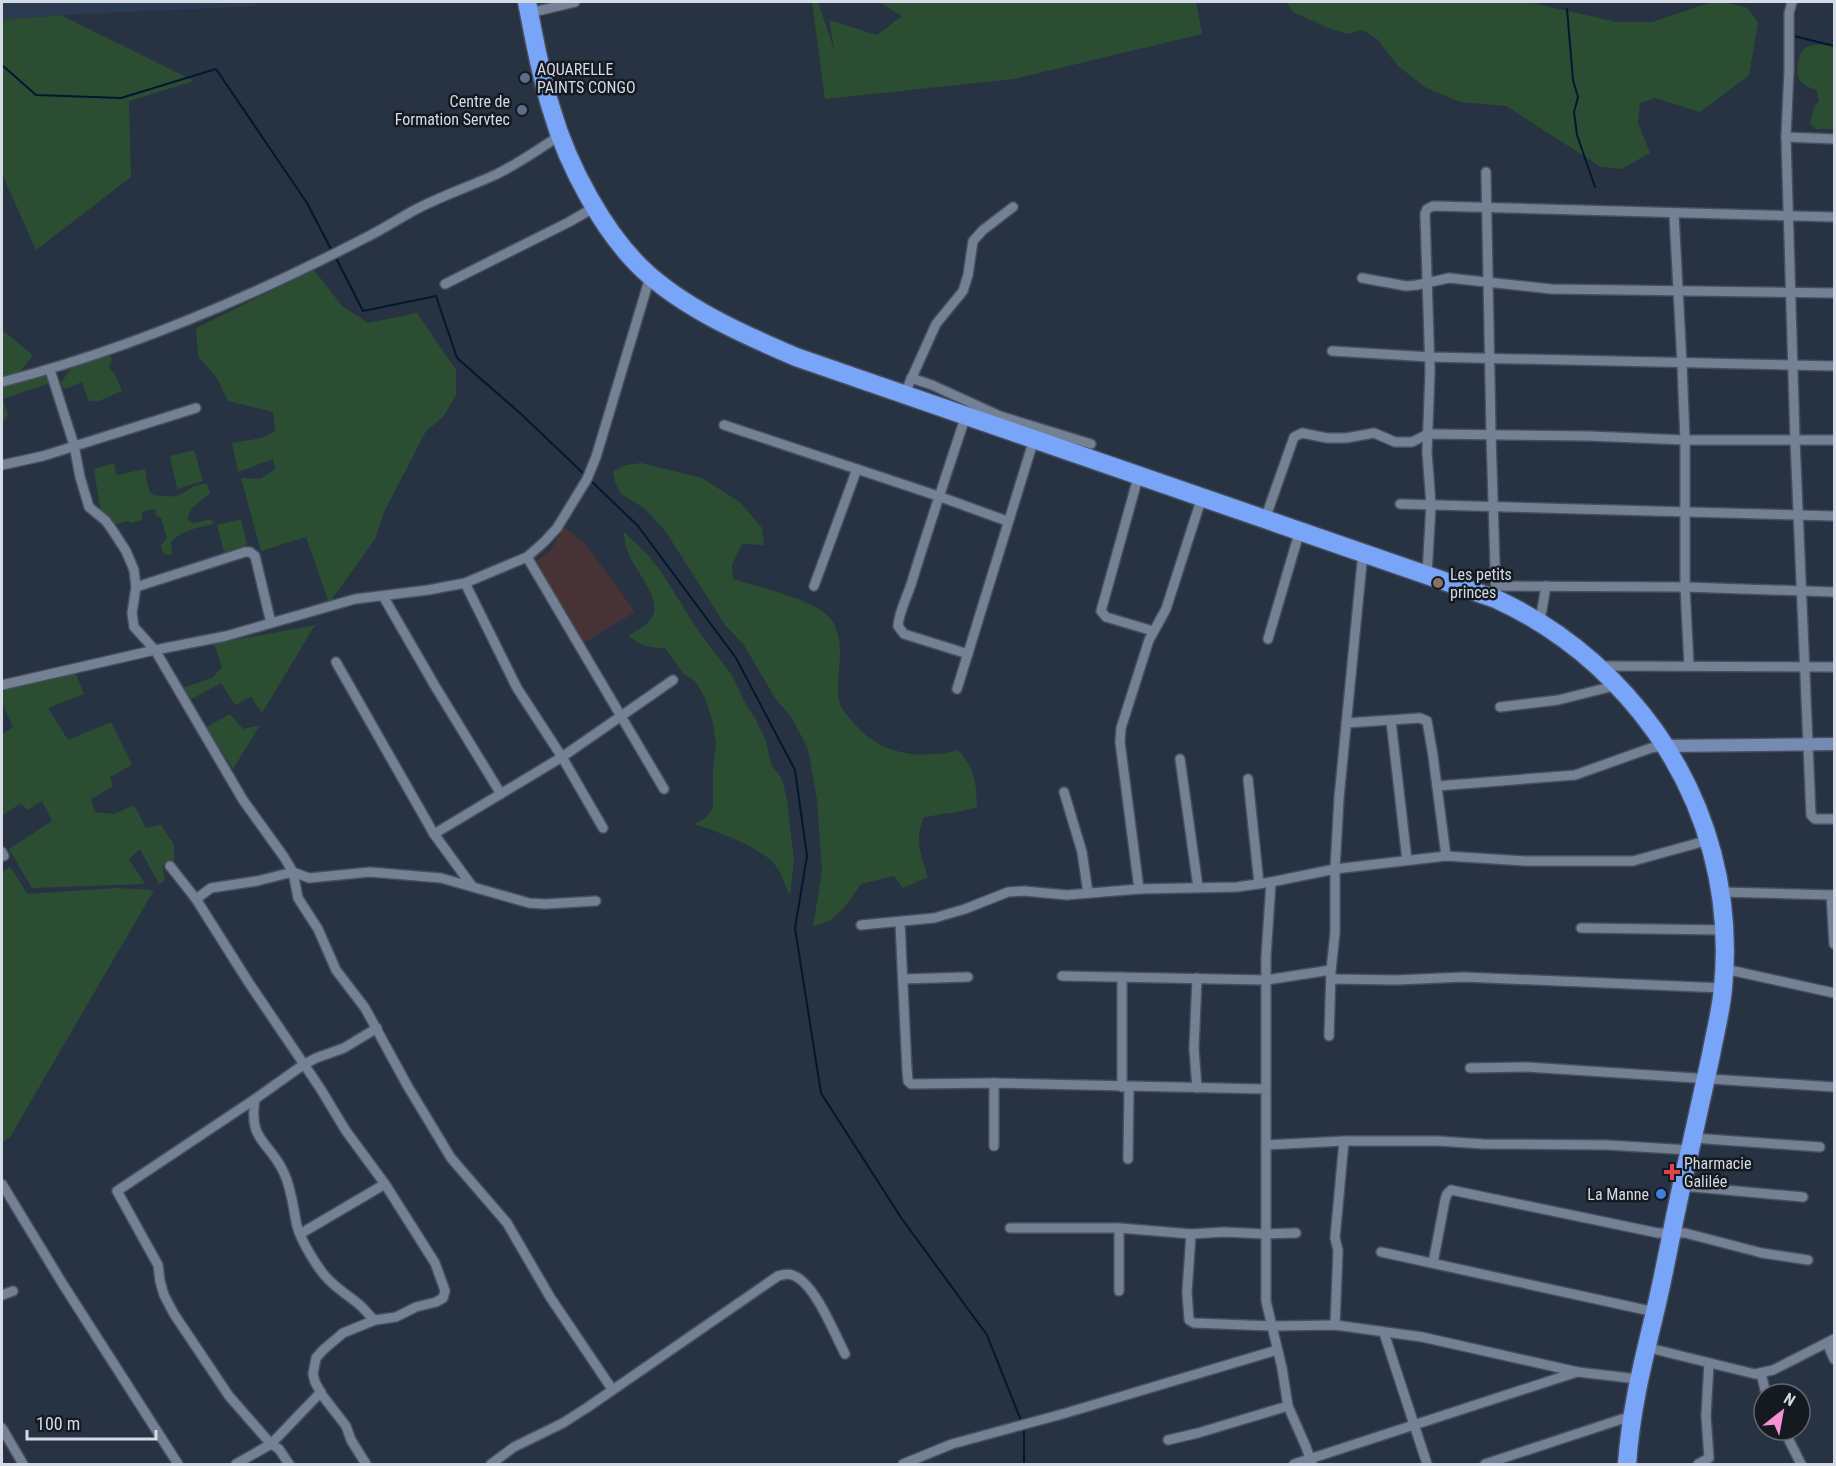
<svg xmlns="http://www.w3.org/2000/svg" width="1836" height="1466" font-family="'Roboto Condensed',sans-serif">
<style>
.built{fill:#2d3b52}
.industrial{fill:#473335}
.green{fill:#2b4e32}
.lines{fill:none;stroke-linecap:round;stroke-linejoin:round}
.stream{stroke:#021831;stroke-width:2}
.street-casing{stroke:#474f5e;stroke-width:12}
.secondary-casing{stroke:#474f5e;stroke-width:15}
.highway-casing{stroke:#474f5e;stroke-width:21}
.street{stroke:#748094;stroke-width:9}
.secondary{stroke:#758bb2;stroke-width:12}
.highway{stroke:#78a5f8;stroke-width:18}
.service-dot{fill:#5c6f8a;stroke:#151a21;stroke-width:2}
.education-dot{fill:#8d6e63;stroke:#151a21;stroke-width:2}
.health-dot{fill:#e0444e;stroke:#151a21;stroke-width:2}
.shop-dot{fill:#3f7fe0;stroke:#151a21;stroke-width:2}
.labels{text-anchor:middle;dominant-baseline:central;stroke-width:5;stroke-linejoin:round;paint-order:stroke}
.poi-label{font-size:16px;fill:#d4dbe6;stroke:#151a21;text-anchor:start}
</style>
<rect width="100%" height="100%" fill="#273243"/>
<!-- built -->
<polygon class="built" points="2,2 255,2 256,6 61,15 2,20"/>
<!-- industrial -->
<polygon class="industrial" points="564,527 585,543 635,612 579,646 531,565 550,551"/>
<!-- green -->
<g class="green">
<polygon points="812,2 818,2 835,52 829,20 877,35 902,16 879,2 1196,2 1202,34 1014,79 825,99"/>
<polygon points="1286,2 1528,2 1617,22 1652,22 1709,3 1729,3 1748,8 1758,23 1749,75 1700,112 1655,98 1640,103 1638,123 1650,153 1622,169 1601,167 1506,106 1460,102 1425,87 1398,66 1377,39 1363,30 1347,34 1331,29 1293,12"/>
<polygon points="61,15 194,81 129,101 131,177 36,250 2,174 2,20"/>
<path d="M1834 44V129H1816L1810 123 1814 107 1819 101 1817 90C1801 86 1795 78 1798 62 1799 57 1801 52 1805 48 1812 43 1826 44 1834 44Z"/>
<polygon points="314,270 342,306 368,323 417,313 456,370 456,395 443,417 426,431 384,512 375,539 329,603 306,537 261,551 241,478 260,479 275,469 273,459 238,472 232,443 262,438 275,431 273,412 228,401 217,378 198,356 196,328"/>
<polygon points="2,330 33,355 17,376 2,380"/>
<polygon points="111,355 112,361 109,366 111,371 114,372 122,391 99,401 89,401 82,382 65,389 62,387 61,382 72,368"/>
<polygon points="48,374 50,383 3,399 8,414 2,424 3,431 2,432 2,387"/>
<polygon points="194,450 203,481 177,489 170,456"/>
<path d="M114 463 116 475 145 469C146 476 147 492 154 495 157 496 161 495 164 496 187 500 188 482 207 484L210 493 192 508 187 519 194 523 212 519 213 524C197 528 182 530 171 542L172 555 163 554 161 545 167 538 161 518 156 516 155 509 142 512V520L132 523 128 521 114 525 113 519 108 521 101 515 94 469Z"/>
<path d="M641 463 702 478 741 503 762 528 764 545 742 544 732 565 733 579C757 587 821 600 833 622 848 650 833 678 840 704 842 710 849 717 853 722 879 755 920 760 958 750 975 769 976 781 977 807L958 812 924 817C914 838 921 856 928 877L903 888 894 876 861 884 844 908 831 920 813 927 822 871 817 800 808 749 792 718 775 698 744 645 725 625 666 532 644 508 621 494 615 482 613 471 626 465Z"/>
<polygon points="241,519 247,545 224,552 217,525"/>
<path d="M623 531 647 554 662 573 701 635 732 675 744 701 756 720 766 741 771 764 782 779 787 800 794 861 790 895C785 886 782 873 775 865 761 847 716 831 694 824L707 817 713 808V768L716 744 713 723 705 698 696 682 683 673 665 648C650 648 639 646 628 635 681 613 640 583 627 550 625 544 625 537 623 531Z"/>
<polygon points="315,625 262,713 251,697 235,705 221,683 190,700 182,688 212,678 222,667 214,644"/>
<polygon points="75,672 84,694 48,708 68,740 111,722 132,765 110,777 113,786 91,799 95,812 114,814 134,805 146,828 161,825 174,845 174,861 162,865 165,880 159,884 140,849 129,859 145,884 32,888 9,849 52,821 42,801 27,810 21,803 2,816 2,734 13,727 2,703 2,691"/>
<polygon points="230,714 243,729 260,725 233,769 206,727"/>
<polygon points="10,867 28,894 117,888 154,890 10,1137 2,1143 2,872"/>
</g>
<g class="lines">
<!-- stream -->
<g class="stream">
<polyline points="1567,9 1573,80 1578,97 1574,112 1577,135 1595,187"/>
<polyline points="1794,36 1834,46"/>
<polyline points="2,65 36,95 121,98 216,69 307,203 333,253"/>
<polyline points="336,258 363,311 436,296 457,358 521,414 585,475"/>
<polyline points="589,479 638,526 736,658 795,770 807,856 795,928 821,1093 902,1219 987,1335 1022,1423"/>
<polyline points="1024,1428 1024,1464"/>
</g>
<!-- street casing -->
<g class="street-casing">
<g id="street">
<polyline points="1792,2 1789,13 1789,70 1786,137 1795,440 1811,815 1815,819 1834,819"/>
<polyline points="529,13 575,2"/>
<polyline points="1786,137 1834,139"/>
<polyline points="1486,172 1491,434 1496,599"/>
<polyline points="1674,214 1682,364 1685,440 1685,587 1689,665"/>
<polyline points="1362,278 1406,286 1417,285 1449,278 1551,289 1834,293"/>
<polyline points="445,284 569,222 595,207"/>
<polyline points="1332,351 1430,357 1834,366"/>
<polyline points="50,370 74,445 80,477 89,507 106,521 113,531 126,551 134,570 136,587 132,613 134,627 155,650 243,800 284,857 293,872 298,898 318,929 336,970 365,1008 407,1085 451,1158 507,1223 550,1297 612,1389"/>
<polyline points="911,378 932,385 1000,416 1091,444"/>
<path d="M2 382C128 350 247 299 363 239 380 231 395 221 411 212 438 197 469 187 497 174 519 163 539 149 559 136"/>
<polyline points="904,395 936,324 963,291 968,275 973,241 983,230 1013,207"/>
<path d="M966 415C948 470 930 523 913 578 909 594 899 610 898 626L904 634 968 654"/>
<polyline points="724,425 938,496 1007,521"/>
<polyline points="2,465 43,456 196,408"/>
<polyline points="1139,474 1101,611 1106,617 1153,631"/>
<polyline points="1400,504 1834,516"/>
<polyline points="1265,519 1294,437 1302,433 1327,438 1346,438 1374,433 1395,442 1412,442 1428,434 1589,436 1685,440 1834,440"/>
<polyline points="527,557 664,789"/>
<polyline points="1427,574 1431,505 1427,452 1430,371 1425,214 1427,209 1433,206 1834,217"/>
<polyline points="465,583 517,688 562,757 603,828"/>
<polyline points="814,586 857,469"/>
<polyline points="1497,586 1685,587 1834,592"/>
<polyline points="136,587 245,552 250,552 255,556 271,623"/>
<polyline points="383,596 435,686 501,794"/>
<polyline points="1540,621 1546,586"/>
<polyline points="1268,639 1300,530"/>
<polyline points="336,662 434,834 472,886"/>
<polyline points="1600,666 1834,667"/>
<polyline points="2,685 155,650 226,636 355,599 428,590 465,583 527,557 544,542 557,528 587,479 596,457 650,277"/>
<polyline points="957,689 1034,439"/>
<polyline points="1500,707 1558,700 1618,685"/>
<polyline points="1391,721 1407,860"/>
<polyline points="1346,723 1420,718 1427,721 1433,756 1446,856"/>
<polyline points="1180,759 1198,887"/>
<polyline points="1248,779 1259,884"/>
<polyline points="1437,786 1575,775 1651,748 1666,746"/>
<polyline points="1064,792 1082,852 1088,893"/>
<polyline points="434,834 562,757 673,680"/>
<polyline points="2,852 4,856"/>
<polyline points="170,866 196,899 249,983 320,1088 346,1131 385,1184 435,1263 443,1285 445,1291 443,1298 436,1302 416,1307 396,1317 375,1320 343,1333 323,1350 316,1358 313,1374 315,1382 322,1395 346,1426 351,1440 366,1464"/>
<polyline points="1271,882 1266,957 1266,1301 1282,1368 1288,1406 1306,1447 1312,1464"/>
<polyline points="1139,889 1120,742 1121,728 1149,640 1166,609 1202,497"/>
<polyline points="1722,892 1834,895"/>
<polyline points="1831,895 1834,944"/>
<polyline points="196,899 211,888 257,881 293,872 309,878 370,872 441,878 529,903 545,904 596,901"/>
<polyline points="900,923 907,1070 908,1081 911,1084 994,1083 1265,1089"/>
<polyline points="861,925 934,918 965,909 1008,892 1024,891 1067,895 1139,889 1237,887 1271,882 1335,869 1446,856 1525,861 1633,861 1709,840"/>
<polyline points="1581,928 1725,930"/>
<polyline points="1725,969 1834,993"/>
<polyline points="1062,976 1266,980 1331,970"/>
<polyline points="1197,978 1194,1049 1197,1088"/>
<polyline points="903,979 968,977"/>
<polyline points="1331,979 1396,980 1464,977 1723,988"/>
<polyline points="1329,1036 1331,970 1335,933 1335,869 1339,798 1363,552"/>
<polyline points="1470,1068 1527,1067 1834,1087"/>
<polyline points="1122,1087 1122,977"/>
<path d="M255 1099C248 1142 269 1140 284 1173 292 1190 293 1208 297 1226 301 1241 319 1271 330 1281 340 1291 352 1298 362 1307 367 1312 370 1317 375 1320"/>
<polyline points="1693,1138 1820,1147"/>
<polyline points="1266,1145 1344,1141 1438,1141 1483,1144 1607,1145 1690,1150"/>
<polyline points="994,1146 994,1083"/>
<polyline points="1128,1159 1129,1087"/>
<polyline points="2,1184 64,1286 178,1464"/>
<polyline points="1682,1186 1803,1197"/>
<polyline points="1010,1228 1119,1228 1191,1234 1224,1232 1265,1234 1296,1233"/>
<polyline points="1119,1228 1119,1291"/>
<polyline points="300,1234 385,1184"/>
<polyline points="1191,1234 1187,1292 1189,1320 1194,1323 1273,1326 1335,1325 1422,1337 1578,1372 1638,1379"/>
<polyline points="1381,1252 1655,1312"/>
<polyline points="1433,1263 1445,1200 1447,1194 1451,1190 1658,1233 1685,1233 1762,1253 1808,1260"/>
<polyline points="2,1295 13,1291"/>
<polyline points="1335,1325 1338,1250 1335,1238 1344,1141"/>
<polyline points="1384,1333 1427,1464"/>
<polyline points="1827,1343 1834,1359"/>
<polyline points="1645,1347 1755,1374 1773,1370 1834,1339"/>
<polyline points="1761,1373 1766,1394"/>
<polyline points="2,1428 23,1464"/>
<polyline points="1784,1430 1801,1464"/>
<polyline points="1168,1440 1198,1433 1288,1406"/>
<polyline points="236,1464 271,1444 321,1392"/>
<polyline points="289,1464 279,1449 271,1444 229,1396 174,1314 164,1295 160,1281 158,1265 117,1191 255,1099 303,1065 316,1058 344,1048 377,1028"/>
<path d="M491 1464 514 1447 563 1423 588 1407 778 1276C783 1275 787 1273 792 1275 814 1281 835 1335 845 1354"/>
<polyline points="903,1464 952,1444 1066,1413 1277,1350"/>
<polyline points="1294,1464 1577,1372"/>
<polyline points="1485,1464 1631,1416"/>
<polyline points="1698,1464 1709,1458 1706,1416 1709,1363"/>
</g>
</g>
<!-- secondary casing -->
<g class="secondary-casing">
<polyline id="secondary" points="1666,746 1834,744"/>
</g>
<!-- highway casing -->
<g class="highway-casing">
<path id="highway" d="M527 2C534 37 540 73 551 108 567 164 605 237 649 275 690 311 747 336 796 357L1496 599C1561 629 1613 673 1655 731 1708 806 1732 896 1723 988 1721 1011 1715 1033 1711 1055 1704 1087 1697 1119 1690 1150 1676 1204 1668 1258 1655 1312 1642 1366 1631 1409 1627 1464"/>
</g>
<!-- street -->
<use href="#street" class="street"/>
<!-- secondary -->
<use href="#secondary" class="secondary"/>
<!-- highway -->
<use href="#highway" class="highway"/>
</g>
<!-- markers -->
<g class="service-dot">
<circle cx="525" cy="78" r="6"/>
<circle cx="522" cy="110" r="6"/>
</g>
<circle class="education-dot" cx="1438" cy="583" r="6"/>
<path class="health-dot" d="M1669 1163h6v6h6v6h-6v6h-6v-6h-6v-6h6z"/>
<circle class="shop-dot" cx="1661" cy="1194" r="6"/>
<g class="labels">
<!-- poi labels -->
<g class="poi-label">
<text x="537" y="69">AQUARELLE<tspan x="537" dy="18">PAINTS CONGO</tspan></text>
<text x="510" y="101" text-anchor="end">Centre de<tspan x="510" dy="18">Formation Servtec</tspan></text>
<text x="1450" y="574">Les petits<tspan x="1450" dy="18">princes</tspan></text>
<text x="1684" y="1163">Pharmacie<tspan x="1684" dy="18">Galilée</tspan></text>
<text x="1649" y="1194" text-anchor="end">La Manne</text>
</g>
</g>
<!-- border -->
<rect width="1836" height="1466" fill="none" stroke="#d4dbe6" stroke-width="6"/>
<!-- north arrow -->
<g transform="translate(1782 1412) rotate(31)"><circle r="28" fill="#151a21" stroke="#616770" stroke-width="1.5"/>
<path d="M0-4.5L10 22L0 15L-10 22Z" fill="#f590d1"/>
<text y="-9" font-size="16" font-weight="bold" text-anchor="middle" fill="#d4dbe6">N</text>
</g>
<!-- scale -->
<path d="M27 1430v9h129v-9" fill="none" stroke="#d4dbe6" stroke-width="3"/>
<text x="36" y="1430" font-size="18" fill="#d4dbe6" stroke="#151a21" stroke-width="4.5" paint-order="stroke">100 m</text>
</svg>
